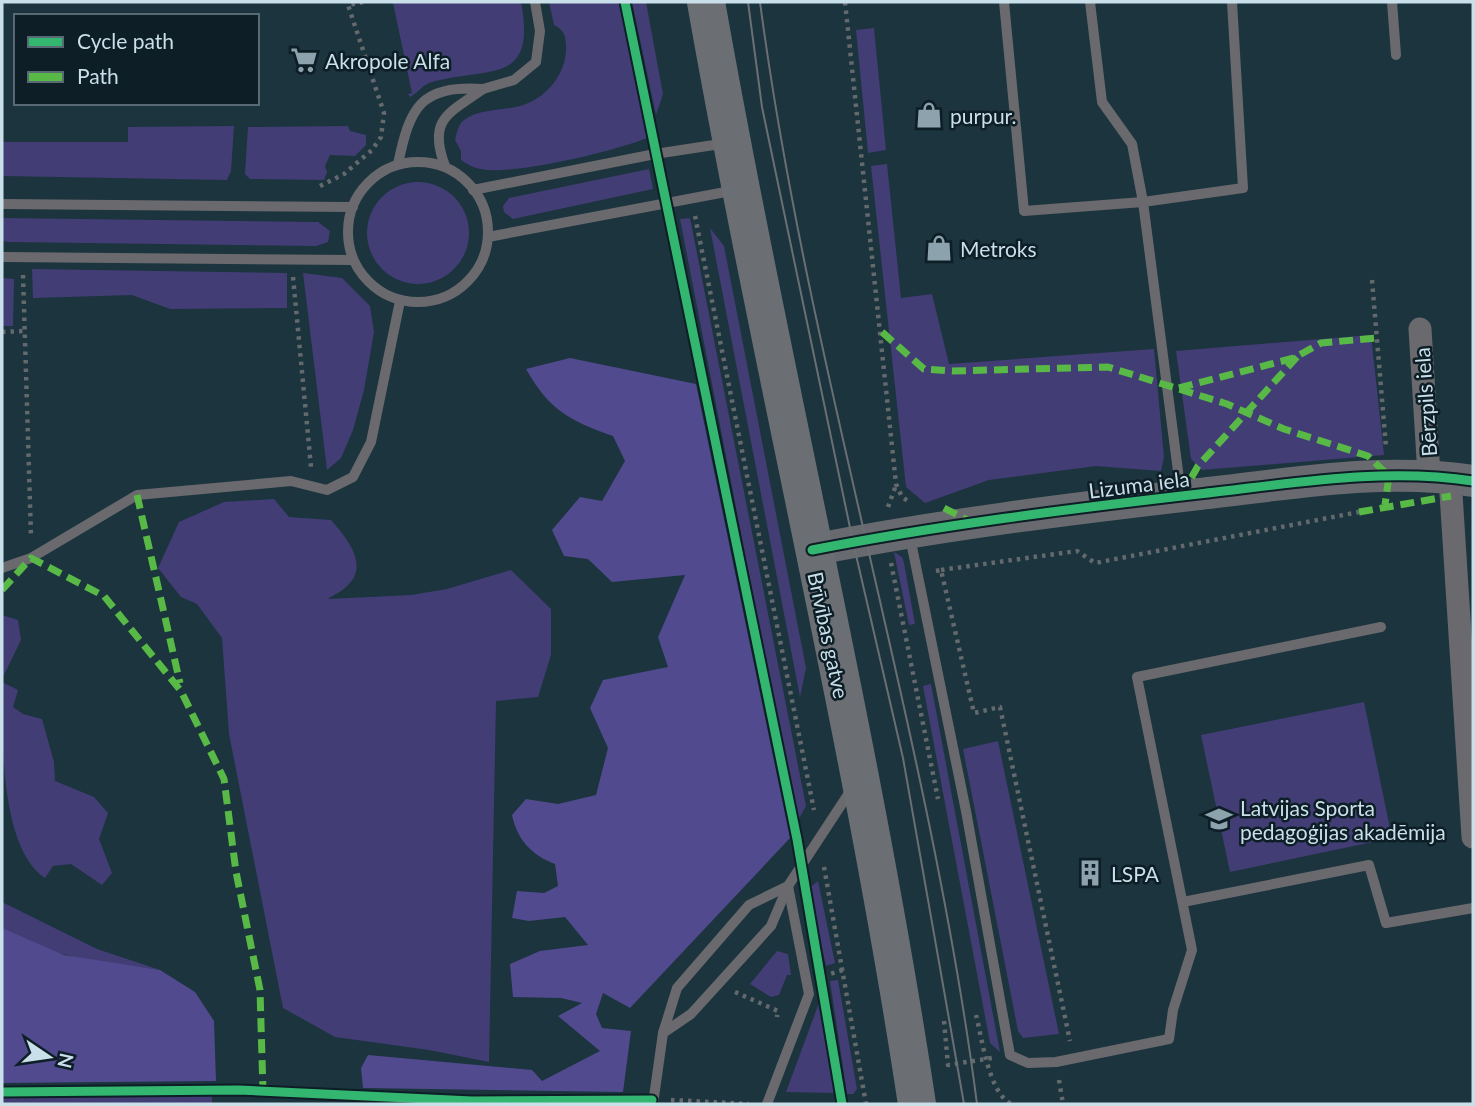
<svg xmlns="http://www.w3.org/2000/svg" width="1475" height="1106" font-family="Lato,sans-serif">
<style>
.green{fill:#423d75}
.forest{fill:#514a8e}
.lines{fill:none;stroke-linecap:round;stroke-linejoin:round}
.path{stroke:#64696d;stroke-width:4.5;stroke-dasharray:3.5 5;stroke-linecap:butt}
.lane{stroke:#6a696d;stroke-width:10}
.street{stroke:#6a696d;stroke-width:23}
.secondary{stroke:#696a6f;stroke-width:32}
.highway{stroke:#6b6f74;stroke-width:38}
.tram{stroke:#6a6f73;stroke-width:2}
.quiet{stroke:#58b947;stroke-width:7;stroke-dasharray:14 7;stroke-linecap:butt}
.cycleway-casing{stroke:#0d1e26;stroke-width:13}
.cycleway{stroke:#33b770;stroke-width:9}
.labels{text-anchor:middle;dominant-baseline:central;stroke-width:5;stroke-linejoin:round;paint-order:stroke}
.poi-label{font-size:21px;fill:#c9dfe9;stroke:#0d1e26;text-anchor:start}
.street-label{font-size:21px;fill:#c9dfe9;stroke:#0d1e26}
</style>
<rect width="100%" height="100%" fill="#1b343d"/>
<!-- green -->
<g class="green">
<path d="M398 2H521C537 86 489 66 432 82 422 85 418 93 410 97L408 94 412 93 393 3Z"/>
<path d="M549 2H619L647 138C615 151 512 176 481 169 473 168 467 164 461 160V151L455 140C457 132 458 125 464 120 479 108 506 111 523 105 547 98 567 72 566 47 566 36 564 30 554 25Z"/>
<polygon points="632,2 646,2 663,94 656,115"/>
<polygon points="874,28 886,150 868,153 856,30"/>
<polygon points="234,126 231,171 227,180 2,176 2,142 128,142 128,127"/>
<polygon points="348,126 350,131 366,135 366,145 355,156 330,155 325,166 327,172 324,180 250,179 245,174 248,127"/>
<polygon points="887,164 901,298 932,294 949,364 1154,349 1164,457 1161,471 1096,466 989,480 925,503 906,487 871,166"/>
<polygon points="649,169 653,189 513,219 504,212 503,206 509,198"/>
<circle cx="418" cy="233" r="51"/>
<polygon points="2,218 318,222 330,231 328,242 316,246 9,242 2,241"/>
<polygon points="690,218 806,806 797,822 680,219"/>
<polygon points="710,228 724,246 806,668 800,697"/>
<polygon points="32,269 287,273 287,308 170,309 132,295 33,298"/>
<polygon points="303,273 342,278 370,306 374,332 364,390 353,430 341,458 327,470"/>
<polygon points="2,278 14,279 13,326 2,326"/>
<polygon points="1371,335 1384,455 1202,470 1191,459 1176,351"/>
<path d="M274 499 289 517 331 520C346 537 371 566 346 587 341 592 333 595 328 599L411 595 447 589 511 570 551 609V655L538 697 496 701 489 1062 429 1050 335 1037 283 1008 229 734 222 638 197 604 181 597 158 568 179 522 224 502Z"/>
<polygon points="894,552 902,557 904,563 915,624 909,625"/>
<polygon points="2,615 18,620 21,640 2,679"/>
<path d="M2 682 18 690 13 707 23 714 42 719 54 762 55 781 94 797 108 813 99 839 112 873 102 885 71 864 53 866 45 878C0 848 2 740 2 682Z"/>
<polygon points="931,684 1000,1052 990,1043 923,686"/>
<polygon points="1364,702 1392,838 1230,872 1201,735"/>
<polygon points="998,741 1059,1034 1023,1038 1018,1031 963,749"/>
<polygon points="818,881 835,963 826,966 809,888"/>
<path d="M2 902 97 949 160 970C106 962 48 959 2 928Z"/>
<polygon points="777,951 788,954 791,975 787,975 779,995 771,997 750,984"/>
<polygon points="838,980 857,1089 853,1094 847,1094 830,981"/>
<polygon points="819,1003 835,1088 833,1093 786,1092"/>
<polygon points="212,1094 212,1104 2,1104 2,1098"/>
</g>
<!-- forest -->
<g class="forest">
<path d="M570 358 696 384 790 838 630 1008 603 993 596 1014 602 1028 631 1031 623 1092 363 1088 361 1068 368 1055 532 1070 542 1081 600 1051 558 1016 582 1003 561 998 513 997 510 964 540 951 588 945 565 917 529 921 512 918 517 891 544 893 558 886 555 864C531 855 517 839 512 815L526 799 558 804 596 795 608 748 590 708 603 680 668 667 658 637 685 575 612 582 588 559 564 556 552 530 580 497 602 501 625 461 613 436C570 421 549 410 526 369Z"/>
<polygon points="2,928 64,955 160,970 195,992 214,1021 216,1081 2,1083"/>
</g>
<g class="lines">
<!-- path -->
<g class="path">
<polyline points="845,2 896,484 902,497 908,501"/>
<polyline points="320,186 344,174 372,150 381,137 384,113 348,5 364,2"/>
<polyline points="695,216 814,810"/>
<polyline points="23,275 31,536"/>
<polyline points="293,277 311,467"/>
<polyline points="1372,280 1386,447"/>
<polyline points="2,332 24,331"/>
<polyline points="888,507 896,485"/>
<polyline points="891,563 938,799"/>
<polyline points="941,570 1077,551 1095,563 1359,512"/>
<polyline points="936,571 941,570 974,713 1000,707 1070,1041"/>
<polyline points="824,867 866,1104"/>
<polyline points="823,976 843,970"/>
<polyline points="735,992 778,1011 777,1017"/>
<path d="M976 1015C982 1038 989 1095 1012 1104"/>
<polyline points="944,1021 948,1065 992,1058"/>
<polyline points="1059,1080 1063,1104"/>
<polyline points="671,1100 749,1104"/>
</g>
<!-- lane -->
<g class="lane">
<polyline points="1004,2 1024,211 1143,202 1132,144 1102,102 1090,2"/>
<polyline points="1392,2 1396,55"/>
<polyline points="483,89 514,80 536,62 540,31 535,2"/>
<circle cx="418" cy="232" r="70"/>
<path d="M398 164C410 107 420 85 483 89 450 113 427 118 445 166"/>
<polyline points="473,190 655,154 727,143"/>
<polyline points="2,204 353,207"/>
<polyline points="488,237 736,190"/>
<polyline points="2,257 353,260"/>
<polyline points="1181,494 1143,202 1243,188 1232,2"/>
<polyline points="910,537 966,811 1010,1055 1028,1063 1056,1062 1169,1039 1173,1010 1192,950 1137,677 1381,627"/>
<polyline points="2,568 31,558 137,495 291,481 327,490 353,477 371,442 400,301"/>
<polyline points="1183,902 1369,865 1386,923 1473,908"/>
<polyline points="663,1033 691,1014 771,926 788,886 851,790"/>
<polyline points="653,1104 663,1033 677,988 749,905 788,886"/>
<polyline points="767,1104 809,994 788,886"/>
</g>
<!-- street -->
<g class="street">
<polyline points="1420,329 1429,475"/>
<polyline points="1450,478 1473,837"/>
</g>
<!-- secondary -->
<path class="secondary" d="M812 550C940 525 1069 509 1199 494 1290 484 1382 467 1473 481"/>
<!-- highway -->
<path class="highway" d="M706 2C771 370 861 734 917 1104"/>
<!-- tram -->
<g class="tram">
<polyline points="748,2 762,107 853,542 903,758 964,1104"/>
<path d="M760 2C809 373 929 732 977 1104"/>
</g>
<!-- quiet -->
<g class="quiet">
<polyline points="882,332 924,369 952,371 1108,367 1227,404 1284,429 1368,456 1389,476 1385,505"/>
<polyline points="1179,388 1294,358 1321,343 1377,338"/>
<polyline points="137,495 180,683"/>
<polyline points="1181,496 1198,466 1297,357"/>
<polyline points="944,508 969,521"/>
<polyline points="1359,512 1451,496"/>
<polyline points="2,590 31,558 104,596 181,691 224,779 236,872 260,990 263,1091"/>
</g>
<!-- cycleway casing -->
<g class="cycleway-casing">
<g id="cycleway">
<polyline points="625,2 797,839 842,1104"/>
<path d="M812 550C940 525 1069 509 1199 494 1290 484 1382 467 1473 481"/>
<polyline points="2,1092 239,1090 472,1101 652,1100"/>
</g>
</g>
<!-- cycleway -->
<use href="#cycleway" class="cycleway"/>
</g>
<!-- icons -->
<defs>
<g id="supermarket-bare" transform="scale(2.1)"><path d="M-6-5.5h2.5l.6 2H6L4.5 2H-2.5L-4.4-4H-6ZM-1.5 3.2a1.3 1.3 0 1 0 .1 0ZM3 3.2a1.3 1.3 0 1 0 .1 0Z" fill="#8ca3ad" stroke="#0d1e26" stroke-width="2.5" paint-order="stroke"/></g>
<g id="shop-bare" transform="scale(2.1)"><path d="M-5-2.5h2.3a2.7 3.5 0 0 1 5.4 0H5L5.5 6h-11ZM-1.5-2.5h3a1.5 2.3 0 0 0-3 0Z" fill="#8ca3ad" stroke="#0d1e26" stroke-width="2.5" paint-order="stroke"/></g>
<g id="university-bare" transform="scale(2.1)"><path d="M0-5L7-2L0 1L-7-2ZM-4 1L0 2.5L4 1V4Q0 6-4 4Z" fill="#8ca3ad" stroke="#0d1e26" stroke-width="2.5" paint-order="stroke"/></g>
<g id="building-bare" transform="scale(2.1)"><path d="M-4-6H4V6H1V3H-1V6H-4ZM-2.5-4.3h1.7v1.8h-1.7ZM.8-4.3h1.7v1.8H.8ZM-2.5-1h1.7V.8h-1.7ZM.8-1h1.7V.8H.8Z" fill="#8ca3ad" stroke="#0d1e26" stroke-width="2.5" paint-order="stroke"/></g>
</defs>
<g fill-rule="evenodd">
<use href="#supermarket-bare" x="304" y="60"/>
<use href="#shop-bare" x="929" y="115"/>
<use href="#shop-bare" x="939" y="248"/>
<use href="#university-bare" x="1219" y="819"/>
<use href="#building-bare" x="1090" y="873"/>
</g>
<g class="labels">
<!-- poi labels -->
<g class="poi-label">
<text x="325" y="60">Akropole Alfa</text>
<text x="950" y="115">purpur.</text>
<text x="960" y="248">Metroks</text>
<text x="1240" y="807">Latvijas Sporta<tspan x="1240" dy="24">pedagoģijas akadēmija</tspan></text>
<text x="1111" y="873">LSPA</text>
</g>
<!-- street labels -->
<g class="street-label">
<text transform="translate(1425 402) rotate(-94)">Bērzpils iela</text>
<text transform="translate(1139 484) rotate(-7)">Lizuma iela</text>
<text transform="translate(829 635) rotate(78)">Brīvības gatve</text>
</g>
</g>
<!-- border -->
<rect width="1475" height="1106" fill="none" stroke="#c9dfe9" stroke-width="7"/>
<!-- legend -->
<rect x="14" y="14" width="245" height="91" fill="#0d1e26" stroke="#586b74" stroke-width="2"/>
<rect x="28" y="37" width="35" height="10" fill="#33b770" stroke="#586b74" stroke-width="2"/>
<text x="77" y="49" font-size="21" fill="#c9dfe9">Cycle path</text>
<rect x="28" y="72" width="35" height="10" fill="#58b947" stroke="#586b74" stroke-width="2"/>
<text x="77" y="84" font-size="21" fill="#c9dfe9">Path</text>
<!-- north arrow -->
<g transform="translate(49 1057) rotate(103)" stroke="#0d1e26" stroke-width="5" paint-order="stroke">
<path d="M0-5L12 26L0 18L-12 26Z" fill="#c9dfe9"/>
<text y="-10" font-size="19" font-weight="bold" text-anchor="middle" fill="#c9dfe9">N</text>
</g>
</svg>
